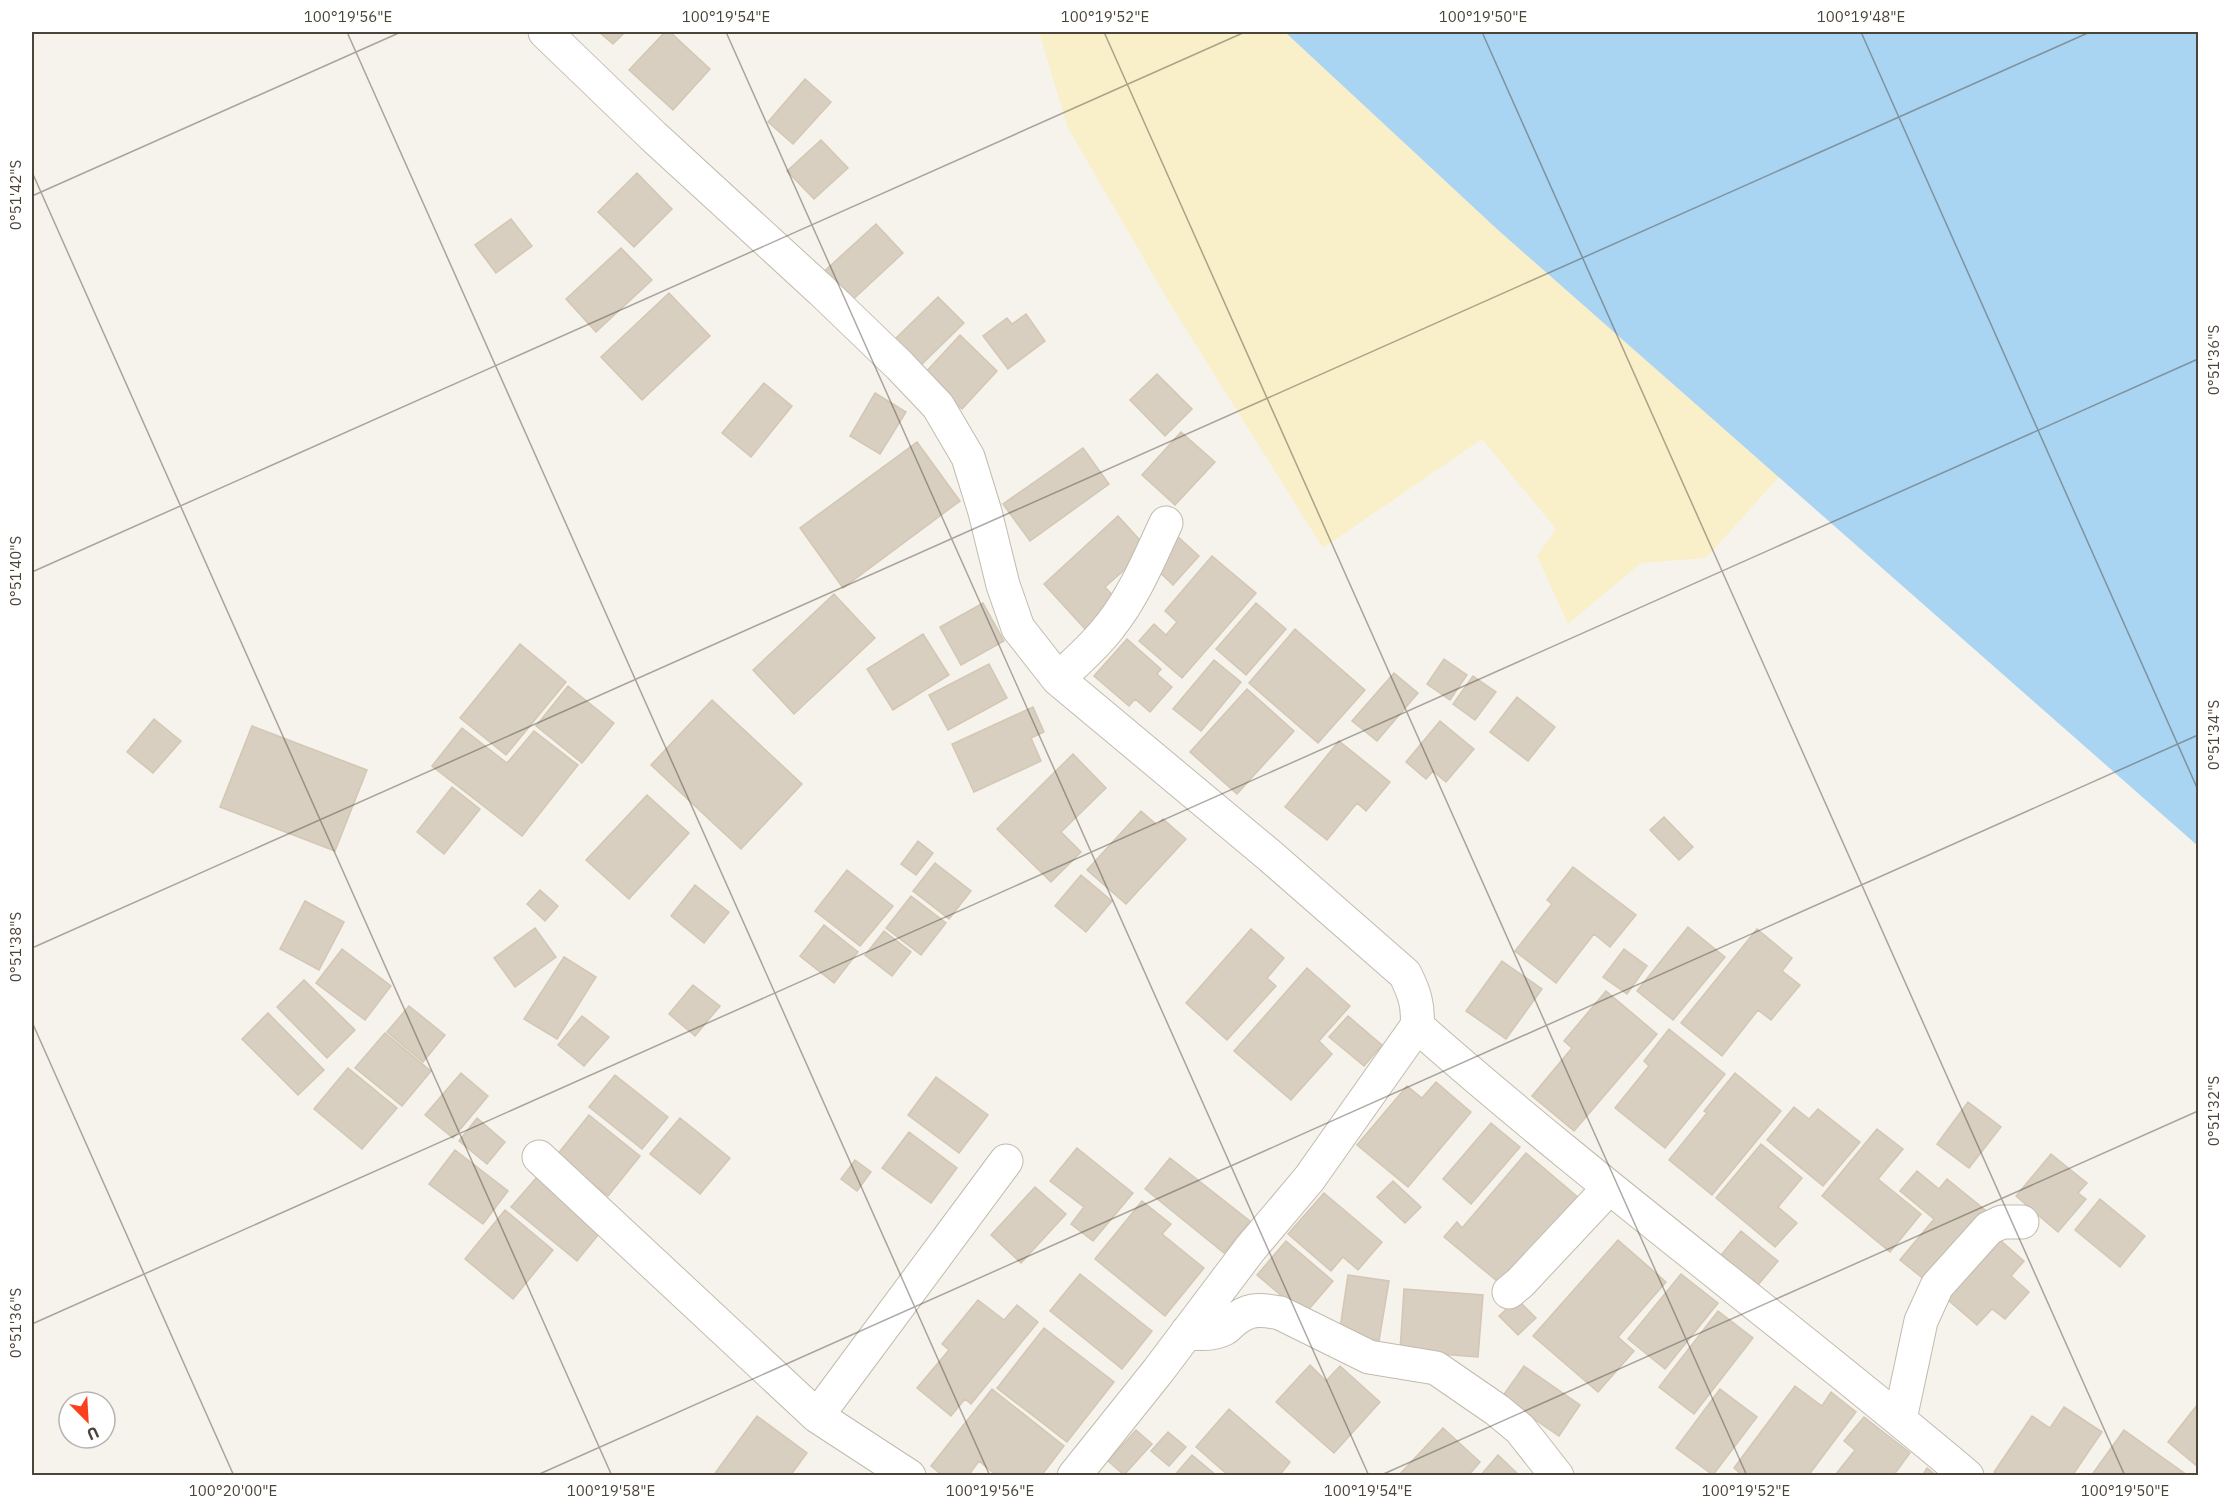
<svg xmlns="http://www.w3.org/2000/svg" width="2230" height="1507" font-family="'IBM Plex Sans',sans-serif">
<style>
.sand{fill:#f9efc9}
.water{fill:#a9d4f2}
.building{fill:#d8cfc1;stroke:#d3c7b4;stroke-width:1.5}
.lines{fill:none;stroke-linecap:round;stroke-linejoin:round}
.minor-casing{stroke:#c2bbae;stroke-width:35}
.minor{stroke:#fff;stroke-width:33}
.ticks{fill:none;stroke:#4b4439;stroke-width:1.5;stroke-opacity:0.45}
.neatline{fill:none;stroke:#4b4439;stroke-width:2}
.ticks-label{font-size:15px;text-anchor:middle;fill:#4b4439}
</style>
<rect width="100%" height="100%" fill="#f6f3ec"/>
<!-- sand -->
<path class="sand" d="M1039 32H1285L1498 230 1779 477 1706 558 1641 563 1568 624 1537 556 1556 529 1482 439 1323 548 1169 302 1068 128Z"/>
<!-- water -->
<path class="water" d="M1285 32H2198V846L1498 230Z"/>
<!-- building -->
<path class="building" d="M599 32H625L613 44Z
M665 32H670L710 69 673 110 629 70Z
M805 79 831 102 793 144 768 122Z
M821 140 848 168 814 199 787 171Z
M637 173 672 209 634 247 598 212Z
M511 219 532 246 496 273 475 245Z
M876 224 903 253 847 305 819 276Z
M621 248 652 280 596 332 566 299Z
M669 293 710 336 642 400 601 357Z
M938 297 964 323 920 366 894 340Z
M1026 314 1045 341 1008 369 983 336 1007 318 1012 324Z
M960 335 997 371 962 409 924 374Z
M1157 374 1192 409 1165 436 1130 400Z
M764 383 792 406 751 457 722 433Z
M875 393 906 412 880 454 850 436Z
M1181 432 1215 462 1175 505 1142 475Z
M917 442 960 501 843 588 800 528Z
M1083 448 1109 484 1030 541 1003 504Z
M1118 516 1148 549 1105 587 1117 600 1085 629 1044 584Z
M1176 535 1199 556 1173 585 1150 563Z
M1212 556 1256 593 1182 678 1139 641 1154 624 1166 635 1177 622 1165 611Z
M834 594 875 638 794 714 753 670Z
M983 603 1004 641 961 665 940 627Z
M1256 603 1286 629 1246 675 1216 649Z
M1295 629 1365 690 1318 743 1249 683Z
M923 634 949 675 893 710 867 669Z
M1127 639 1161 669 1157 674 1172 687 1150 712 1135 699 1129 706 1094 676Z
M520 644 566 682 506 755 460 718Z
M1444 659 1467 675 1450 700 1427 684Z
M1214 660 1241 682 1201 731 1173 709Z
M989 664 1007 698 948 730 929 695Z
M1394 673 1418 693 1377 741 1352 721Z
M1473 676 1496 692 1475 720 1453 704Z
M568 686 614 723 582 763 536 726Z
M1247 689 1294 731 1237 794 1190 752Z
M1517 697 1555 727 1528 761 1490 732Z
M712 700 802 784 741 849 651 765Z
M1033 707 1044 732 1031 738 1041 761 974 792 952 744Z
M154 719 181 741 153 773 127 752Z
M1440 721 1474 749 1446 782 1433 771 1426 779 1406 762Z
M252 726 367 770 335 851 220 807Z
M462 728 507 763 534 731 578 765 522 836 432 766Z
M1339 741 1390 782 1366 811 1357 803 1327 840 1285 807Z
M1073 754 1106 788 1061 832 1081 852 1051 882 997 829Z
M452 787 480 809 444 854 417 832Z
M647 795 689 833 629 899 586 860Z
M1141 811 1157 825 1163 819 1186 839 1126 904 1087 870Z
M1664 817 1693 847 1679 860 1650 830Z
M918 841 933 853 916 875 901 864Z
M935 863 971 891 949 919 913 891Z
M1573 867 1636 915 1610 947 1594 934 1556 983 1515 951 1552 904 1547 900Z
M847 870 893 906 860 946 815 911Z
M1081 875 1112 901 1086 932 1055 906Z
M695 885 729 912 704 943 671 916Z
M540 890 558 906 545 921 527 904Z
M911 896 946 923 921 955 886 928Z
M305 901 344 922 319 970 280 949Z
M824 925 858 952 834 983 800 956Z
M1688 927 1725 957 1673 1020 1637 991Z
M535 928 556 957 515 987 494 958Z
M1251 929 1284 958 1267 978 1276 986 1227 1040 1186 1003Z
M1757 929 1792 958 1782 971 1800 985 1771 1020 1758 1010 1722 1056 1681 1023Z
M884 931 911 952 892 976 865 955Z
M342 949 391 986 365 1020 316 983Z
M1624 949 1647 966 1627 994 1603 977Z
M564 957 596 977 557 1039 524 1019Z
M1502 961 1542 989 1506 1039 1466 1011Z
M1307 968 1350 1006 1319 1041 1332 1054 1291 1100 1234 1051Z
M304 980 355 1030 327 1058 277 1007Z
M693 985 720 1006 695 1036 669 1014Z
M1606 991 1657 1034 1574 1131 1532 1096 1572 1048 1564 1041Z
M409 1006 445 1035 423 1062 387 1032Z
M268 1013 324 1070 298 1095 242 1039Z
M582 1016 609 1037 584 1066 558 1045Z
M1348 1016 1382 1045 1364 1066 1329 1037Z
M1669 1029 1725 1074 1665 1148 1615 1108 1649 1066 1644 1061Z
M385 1033 431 1071 402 1106 355 1068Z
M348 1068 397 1108 362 1149 314 1109Z
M461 1073 488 1096 453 1138 425 1115Z
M1735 1073 1781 1111 1712 1195 1669 1160 1707 1113 1704 1111Z
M615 1075 668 1117 642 1149 589 1107Z
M936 1077 988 1115 959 1153 908 1115Z
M1436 1082 1471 1112 1408 1187 1357 1145 1407 1086 1422 1098Z
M1968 1102 2001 1127 1969 1168 1937 1144Z
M1794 1107 1809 1119 1818 1109 1860 1142 1823 1186 1767 1140Z
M589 1115 640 1156 608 1196 557 1155Z
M477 1118 505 1142 487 1164 459 1141Z
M680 1118 730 1158 700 1194 650 1154Z
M1491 1123 1520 1147 1471 1204 1443 1179Z
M1877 1129 1903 1149 1878 1179 1921 1214 1890 1252 1822 1196Z
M909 1132 957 1168 931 1203 882 1168Z
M1761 1144 1802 1178 1778 1207 1797 1223 1775 1247 1716 1198Z
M1077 1148 1133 1193 1093 1241 1071 1224 1084 1207 1050 1181Z
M455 1150 508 1191 483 1224 429 1184Z
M1526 1153 1579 1198 1503 1286 1444 1237 1457 1222 1462 1228Z
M2051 1154 2087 1183 2078 1193 2086 1199 2058 1232 2016 1196Z
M1170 1158 1250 1221 1224 1253 1145 1189Z
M855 1160 871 1172 857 1191 841 1179Z
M1917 1171 1939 1189 1947 1179 1989 1213 1930 1284 1900 1260 1934 1219 1900 1191Z
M537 1177 602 1230 577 1261 511 1207Z
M1393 1181 1421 1207 1405 1223 1377 1197Z
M1035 1187 1066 1214 1021 1263 991 1235Z
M1324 1193 1382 1242 1358 1270 1343 1257 1331 1271 1288 1234Z
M2100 1199 2145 1236 2120 1267 2075 1230Z
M1142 1201 1171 1224 1162 1234 1204 1268 1165 1316 1095 1259Z
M505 1210 553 1250 513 1299 465 1259Z
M1741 1231 1778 1261 1753 1291 1717 1260Z
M1993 1234 2024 1261 2011 1276 2029 1292 2005 1319 1992 1309 1977 1325 1941 1294Z
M1618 1240 1666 1282 1618 1337 1634 1351 1598 1392 1533 1336Z
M1286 1241 1333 1281 1304 1315 1257 1275Z
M1080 1274 1152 1331 1122 1369 1050 1311Z
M1681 1274 1718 1303 1665 1369 1628 1339Z
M1348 1275 1389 1281 1379 1341 1339 1335Z
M1404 1289 1483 1295 1478 1357 1400 1351Z
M1517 1299 1536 1318 1518 1335 1499 1316Z
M978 1300 1004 1320 1017 1305 1038 1322 971 1404 965 1399 951 1416 917 1388 949 1350 942 1344Z
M1718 1311 1753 1338 1694 1414 1659 1387Z
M1044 1328 1114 1382 1067 1442 997 1388Z
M1310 1365 1326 1381 1340 1366 1380 1402 1334 1453 1276 1402Z
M1524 1366 1580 1405 1559 1436 1502 1397Z
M1795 1386 1822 1406 1831 1392 1856 1412 1808 1476H1743L1734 1468Z
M992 1389 1064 1446 1041 1476H997L979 1461 968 1476H943L931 1466Z
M1720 1389 1757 1417 1713 1475 1676 1448Z
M2198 1404V1467L2168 1442Z
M2064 1407 2102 1432 2072 1476H2000L1994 1472 2032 1416 2050 1428Z
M1229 1409 1290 1462 1279 1476H1229L1196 1447Z
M757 1416 807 1453 790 1476H713Z
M1864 1417 1910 1453 1893 1476 1836 1474 1855 1450 1844 1441Z
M1443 1428 1480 1462 1468 1476H1398Z
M1136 1430 1152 1444 1124 1475 1108 1461Z
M2124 1430 2187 1475 2091 1476Z
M1168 1432 1186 1447 1169 1466 1151 1451Z
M1192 1455 1217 1476H1174Z
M1498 1455 1520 1476H1480Z
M1927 1468 1937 1476H1922Z"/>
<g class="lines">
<defs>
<path id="minor" d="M545 32 653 136 822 291 900 366 938 406 968 457 985 512 1003 585 1018 628 1058 679 1269 855 1405 974C1414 992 1419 1006 1417 1026L1309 1179 1250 1249 1158 1371 1074 1476
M1058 679C1076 662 1095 646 1110 626 1134 596 1150 557 1166 523
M1417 1026C1595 1183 1786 1323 1967 1476
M539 1157 817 1416 909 1476
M1509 1292 1520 1283 1609 1188
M1187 1332C1198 1334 1213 1335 1224 1329 1229 1326 1233 1320 1239 1317 1251 1308 1265 1310 1280 1313L1369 1357 1436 1368 1497 1410 1520 1429 1557 1476
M817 1416 1006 1161
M1900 1419 1921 1321 1937 1286 1989 1228 2002 1222H2022"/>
</defs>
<!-- minor casing -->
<use href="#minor" class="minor-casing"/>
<!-- minor -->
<use href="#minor" class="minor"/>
</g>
<!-- ticks -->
<path class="ticks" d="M347 32 990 1476M726 32 1369 1476M1104 32 1747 1476M1482 32 2125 1476M1861 32 2198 790M32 172 612 1476M32 196 401 32M32 572 1245 32M32 948 2090 32M32 1022 234 1476M32 1324 2198 359M535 1476 2198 735M1379 1476 2198 1111"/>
<!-- border -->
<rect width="2230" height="1507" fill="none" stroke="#ffffff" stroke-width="66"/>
<!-- north arrow -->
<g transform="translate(87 1420) rotate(156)"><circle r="28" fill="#ffffff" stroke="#b7b4b0" stroke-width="1.5"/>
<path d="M0-4.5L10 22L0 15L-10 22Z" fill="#fc3f1d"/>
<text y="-9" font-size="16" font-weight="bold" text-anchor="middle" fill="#4b4439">U</text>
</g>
<rect x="33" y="33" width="2164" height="1441" class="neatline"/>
<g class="ticks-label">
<text x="348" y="22">100°19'56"E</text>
<text x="726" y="22">100°19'54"E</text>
<text x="1105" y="22">100°19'52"E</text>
<text x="1483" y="22">100°19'50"E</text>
<text x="1861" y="22">100°19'48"E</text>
<text transform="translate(16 195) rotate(-90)" y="5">0°51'42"S</text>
<text transform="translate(2214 360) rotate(-90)" y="5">0°51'36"S</text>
<text transform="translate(16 571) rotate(-90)" y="5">0°51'40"S</text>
<text transform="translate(2214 735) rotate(-90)" y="5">0°51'34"S</text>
<text transform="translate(16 947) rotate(-90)" y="5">0°51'38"S</text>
<text transform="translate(2214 1111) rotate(-90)" y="5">0°51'32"S</text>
<text transform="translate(16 1323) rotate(-90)" y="5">0°51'36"S</text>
<text x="233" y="1496">100°20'00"E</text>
<text x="611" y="1496">100°19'58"E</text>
<text x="990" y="1496">100°19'56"E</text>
<text x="1368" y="1496">100°19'54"E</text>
<text x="1746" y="1496">100°19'52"E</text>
<text x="2125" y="1496">100°19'50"E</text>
</g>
</svg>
